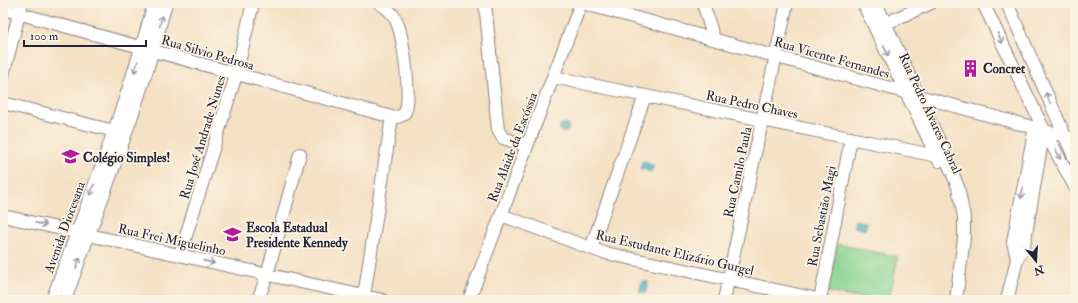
<svg xmlns="http://www.w3.org/2000/svg" width="1078" height="303" font-family="'IM FELL Double Pica',serif">
<style>
.green{fill:#87d390;stroke:#547a66}
.water{fill:#44adc3;stroke:#33687f}
.lines{fill:none;stroke-linecap:round;stroke-linejoin:round}
.minor-casing{stroke:#8b8280;stroke-width:14}
.minor{stroke:#fff;stroke-width:12}
.oneway{stroke:#9c9ca7}
.labels{text-anchor:middle;stroke-width:3.5;stroke-linejoin:round;paint-order:stroke}
.street-label{font-size:13px;fill:#22223b;stroke:#fcf5e5}
.poi-label{font-size:13px;font-weight:bold;fill:#22223b;stroke:#fcf5e5;text-anchor:start}
</style>
<rect width="100%" height="100%" fill="#fcf5e5"/>
<filter id="ink" filterUnits="userSpaceOnUse"><feTurbulence type="fractalNoise" baseFrequency=".025" numOctaves="2"/><feDisplacementMap in="SourceGraphic" scale="8" xChannelSelector="R" yChannelSelector="G"/><feConvolveMatrix kernelMatrix="1 2 1 2 8 2 1 2 1" color-interpolation-filters="sRGB"/></filter>
<filter id="wash" filterUnits="userSpaceOnUse"><feTurbulence type="fractalNoise" baseFrequency=".012" numOctaves="4" result="noise"/><feDisplacementMap in="SourceGraphic" scale="16" xChannelSelector="R" yChannelSelector="G"/><feGaussianBlur stdDeviation="0.9" result="paint"/><feColorMatrix in="noise" values="0 0 0 0 0 0 0 0 0 0 0 0 0 0 0 0 0 1.4 0 .05"/><feComposite in="paint" operator="in"/></filter>
<g filter="url(#wash)">
<rect width="100%" height="100%" fill="#f4e1c4"/>
<!-- green -->
<path class="green" d="M838 244 898 257 889 300H869L828 292Z"/>
<!-- water -->
<path class="water" d="M559.5 128a4.5 4.5 0 1 1 9 0a4.5 4.5 0 1 1-9 0Z
M643 161 654 166 651 172 640 168Z
M855 220 866 223 865 230 853 227Z
M642 281 648 282 646 293 639 292Z"/>
</g>
<g filter="url(#ink)">
<g class="lines">
<defs>
<path id="minor" d="M485 3 498 130 503 138 527 146
M582 3 1075 139
M703 3 714 39
M863 3 939 161
M876 3 940 143 958 187 964 217V238L956 300
M983 3 1044 130 1075 187
M1007 3 1075 159
M3 9 392 117C397 117 402 117 405 112 412 97 403 35 396 20 392 12 386 7 379 3
M880 26 931 3
M3 75 22 3
M553 77 937 156 944 153
M3 103 114 131
M501 215 601 252 822 300
M3 216 382 300
M591 248 645 96
M180 255 236 75 253 3
M1017 259 1013 242 1035 127
M364 296 392 117
M52 300C88 202 127 104 154 3
M65 300C100 201 140 105 166 3
M258 300 267 275 300 154
M469 300 581 3
M724 300 787 3
M820 300 851 138
M1007 300 1017 259 1024 245 1044 130"/>
</defs>
<!-- minor casing -->
<use href="#minor" class="minor-casing"/>
<!-- minor -->
<use href="#minor" class="minor"/>
</g>
<!-- one-way arrows -->
<defs><path id="oneway-shaft" d="M-6 0H5M1.5-3L5.5 0L1.5 3" fill="none" stroke-width="1.6" stroke-linecap="round" stroke-linejoin="round"/></defs>
<g class="oneway">
<use href="#oneway-shaft" transform="translate(161 21) rotate(-76)"/>
<use href="#oneway-shaft" transform="translate(1000 38) rotate(64)"/>
<use href="#oneway-shaft" transform="translate(886 51) rotate(65)"/>
<use href="#oneway-shaft" transform="translate(136 67) rotate(108)"/>
<use href="#oneway-shaft" transform="translate(1048 98) rotate(-113)"/>
<use href="#oneway-shaft" transform="translate(1058 154) rotate(62)"/>
<use href="#oneway-shaft" transform="translate(92 190) rotate(110)"/>
<use href="#oneway-shaft" transform="translate(1022 193) rotate(101)"/>
<use href="#oneway-shaft" transform="translate(41 224) rotate(13)"/>
<use href="#oneway-shaft" transform="translate(209 262) rotate(13)"/>
<use href="#oneway-shaft" transform="translate(78 263) rotate(-70)"/>
</g>
</g>
<!-- icons -->
<defs>
<symbol id="building-bare" viewBox="-9 -9 18 18"><path d="M-4-6H4V6H1V3H-1V6H-4ZM-2.5-4.3h1.7v1.8h-1.7ZM.8-4.3h1.7v1.8H.8ZM-2.5-1h1.7V.8h-1.7ZM.8-1h1.7V.8H.8Z" fill="#b5179e" stroke="#fcf5e5" stroke-width="2.5" paint-order="stroke"/></symbol>
<symbol id="school-bare" viewBox="-9 -9 18 18"><path d="M0-5L7-2L0 1L-7-2ZM-4 1L0 2.5L4 1V4Q0 6-4 4Z" fill="#b5179e" stroke="#fcf5e5" stroke-width="2.5" paint-order="stroke"/></symbol>
</defs>
<g fill-rule="evenodd">
<use href="#building-bare" x="958" y="56" width="25" height="25"/>
<use href="#school-bare" x="58" y="144" width="25" height="25"/>
<use href="#school-bare" x="220" y="222" width="25" height="25"/>
</g>
<g class="labels">
<!-- street labels -->
<g class="street-label">
<text transform="translate(208 52) rotate(16)" y="5">Rua Silvio Pedrosa</text>
<text transform="translate(832 57) rotate(16)" y="5">Rua Vicente Fernandes</text>
<text transform="translate(752 104) rotate(12)" y="5">Rua Pedro Chaves</text>
<text transform="translate(931 113) rotate(65)" y="5">Rua Pedro Álvares Cabral</text>
<text transform="translate(202 137) rotate(-73)" y="5">Rua José Andrade Nunes</text>
<text transform="translate(512 147) rotate(-69)" y="5">Rua Alaide da Escóssia</text>
<text transform="translate(737 172) rotate(-78)" y="5">Rua Camilo Paula</text>
<text transform="translate(821 216) rotate(-79)" y="5">Rua Sebastião Magi</text>
<text transform="translate(64 227) rotate(-70)" y="5">Avenida Diocesana</text>
<text transform="translate(172 239) rotate(12)" y="5">Rua Frei Miguelinho</text>
<text transform="translate(675 252) rotate(13)" y="5">Rua Estudante Elizário Gurgel</text>
</g>
<!-- poi labels -->
<g class="poi-label">
<text x="983" y="73">Concret</text>
<text x="83" y="162">Colégio Simples!</text>
<text x="246" y="232">Escola Estadual<tspan x="246" dy="15">Presidente Kennedy</tspan></text>
</g>
</g>
<!-- margin -->
<rect width="1078" height="303" fill="none" stroke="#fcf5e5" stroke-width="16"/>
<!-- north arrow -->
<g transform="translate(1036 261) rotate(162)" stroke="#fcf5e5" stroke-width="3" paint-order="stroke">
<path d="M0-3L7 15L0 10L-7 15Z" fill="#22223b"/>
<text y="-6" font-size="11" font-weight="bold" text-anchor="middle" fill="#22223b">N</text>
</g>
<!-- scale -->
<path d="M24 40v6h122v-6" fill="none" stroke="#22223b" stroke-width="2"/>
<text x="30" y="40" font-size="12" fill="#22223b" stroke="#fcf5e5" stroke-width="3" paint-order="stroke">100 m</text>
</svg>
